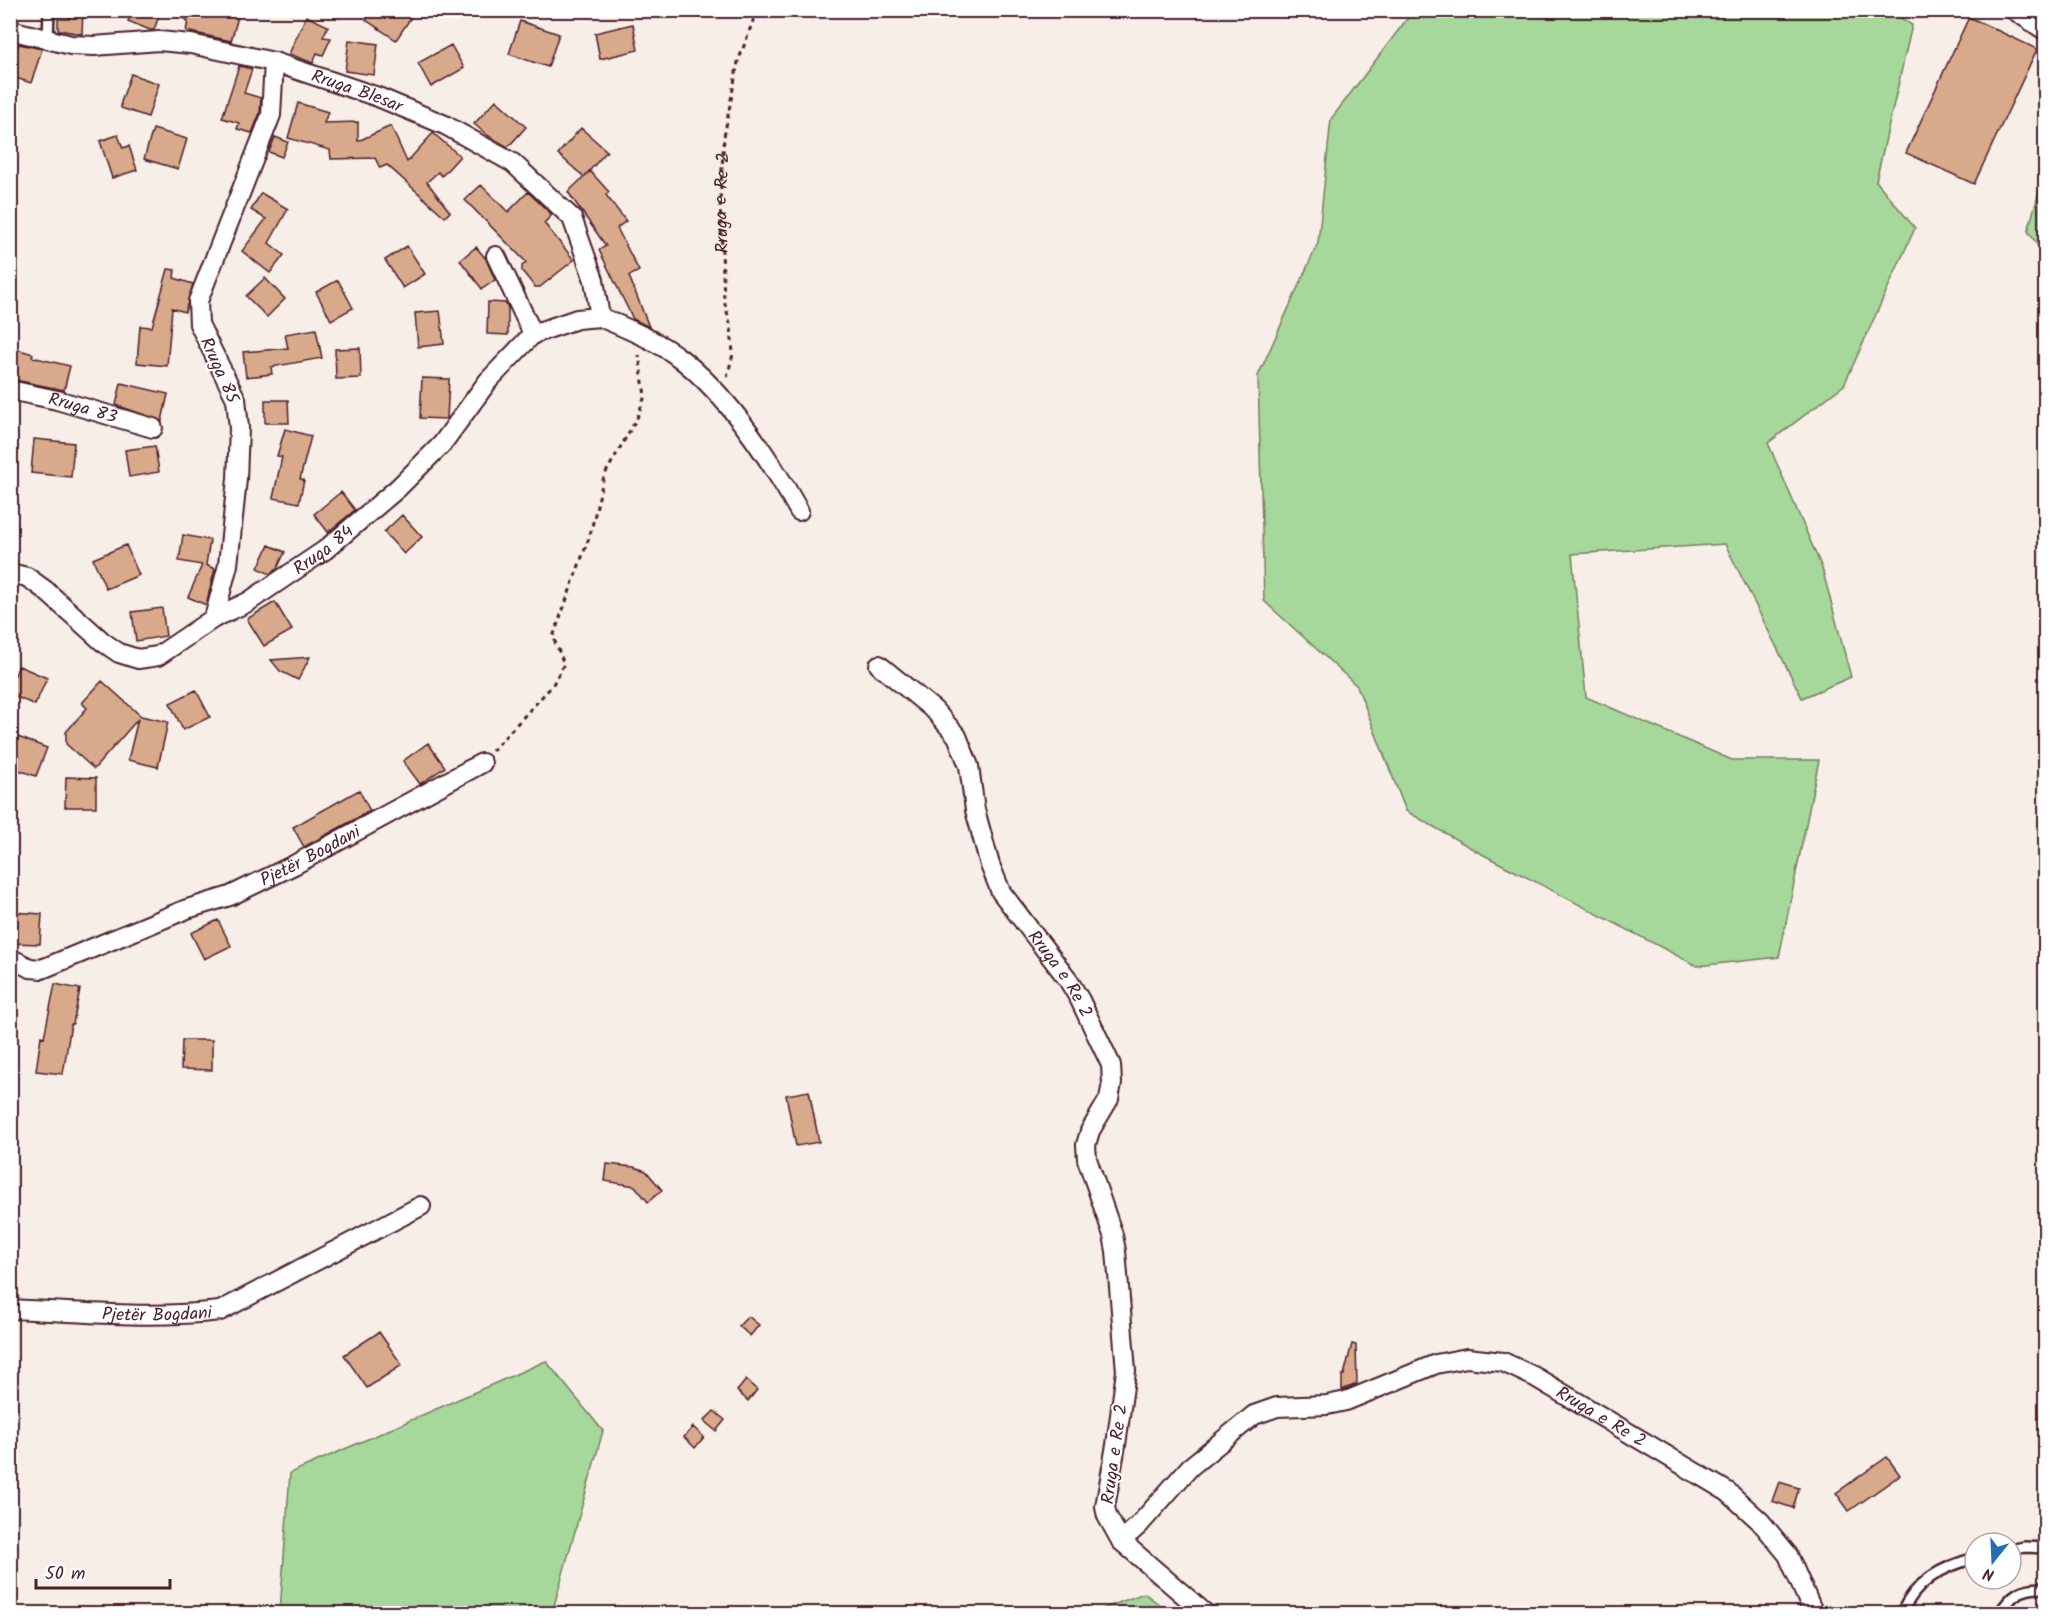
<svg xmlns="http://www.w3.org/2000/svg" width="2056" height="1624" font-family="Kalam,sans-serif">
<style>
.green{fill:#a5d89a;stroke:#787c62;stroke-width:1.5}
.building{fill:#d9a98b;stroke:#4a1f2b;stroke-width:1.5}
.lines{fill:none;stroke-linecap:round;stroke-linejoin:round}
.lane-casing{stroke:#4a1f2b;stroke-width:14}
.street-casing{stroke:#4a1f2b;stroke-width:22}
.path{stroke:#4a1f2b;stroke-width:3;stroke-dasharray:4.5 4.5;stroke-linecap:butt}
.lane{stroke:#fff;stroke-width:9}
.street{stroke:#fff;stroke-width:18}
.labels{text-anchor:middle;stroke-width:4.5;stroke-linejoin:round;paint-order:stroke}
.street-label{font-size:18px;fill:#4a1f2b;stroke:#fff}
</style>
<rect width="100%" height="100%" fill="#f7eee8"/>
<filter id="ink" filterUnits="userSpaceOnUse"><feTurbulence type="fractalNoise" baseFrequency=".0167" numOctaves="2"/><feDisplacementMap in="SourceGraphic" scale="12" xChannelSelector="R" yChannelSelector="G"/><feConvolveMatrix kernelMatrix="1 2 1 2 8 2 1 2 1" color-interpolation-filters="sRGB"/></filter>
<g filter="url(#ink)">
<!-- green -->
<path class="green" d="M1569 10H1888L1912 25 1876 181 1915 228 1844 385 1768 443 1822 568 1851 677 1802 698 1725 544 1572 554 1586 697 1732 760H1819L1779 957 1697 966 1480 853 1406 811 1357 686 1264 601 1258 376 1318 243 1331 119 1413 11H1478L1550 17Z
M2045 170V256L2028 231Z
M546 1361 603 1431 552 1613H276L280 1611 290 1473Z
M1144 1593 1171 1613H1092Z"/>
<!-- building -->
<path class="building" d="M75 10H83L82 34 58 30V19H69Z
M132 10H161L154 30H150L128 21Z
M169 10H212L238 17 231 41 186 31 188 21Z
M373 10H416L396 40 366 20Z
M306 16 328 26 323 37 331 38 323 55 317 53 313 63 289 54Z
M1969 17 2037 49 1974 184 1906 153Z
M520 21 559 34 548 67 509 54Z
M633 24 638 50 600 59 595 33Z
M349 40 378 44 374 75 345 71Z
M19 44 42 49 31 83 10 76V69Z
M451 45 464 68 431 87 418 63Z
M239 66 252 69 244 93 261 98 260 113 252 133 237 129 239 123 222 118Z
M131 74 159 84 148 117 121 108V102Z
M496 100 526 127 508 147 487 135 474 124Z
M298 103 328 112 324 123 358 122V141L391 126 407 162 433 133 460 156 442 176 438 172 427 182 450 212 445 217 387 165 380 168 375 158 331 159 330 150 288 138Z
M581 128 607 151 584 177 558 154Z
M153 129 187 139 178 169 144 159Z
M118 135 123 148 129 146 137 170 112 178 100 141Z
M275 137 288 142 282 157 269 152Z
M590 171 609 192 606 195 626 221 617 228 639 271 629 276 649 327 633 319 599 250 606 246 568 192Z
M481 185 508 212 528 192 552 215 544 223 574 260 540 287H535L522 271V266L526 262 465 200Z
M261 193 288 209 269 243 284 255 270 273 242 251 266 219 251 210Z
M407 246 425 274 403 288 385 260Z
M476 247 486 259 495 280 482 289 460 260Z
M168 269 175 270 174 278 193 284 185 312 172 308 167 366 137 363 140 326 152 327Z
M265 278 285 299 267 317 246 296Z
M338 280 353 308 331 320 316 292Z
M488 302 506 303 508 308V335L487 334Z
M440 311 444 344 418 347 415 313Z
M316 329 322 358 271 367 272 374 246 377 243 352 288 348 285 334Z
M10 347 33 354 32 357 70 366 64 390 10 379Z
M360 348 361 378 336 379 335 349Z
M422 378 449 379 447 419 420 418Z
M121 383 168 394 162 421 116 405Z
M265 400H288L289 423H265Z
M285 429 311 436 300 479 304 480 299 503 273 498 282 457 277 456Z
M34 439 74 443 71 477 31 473Z
M155 446 159 472 129 477 125 450Z
M341 492 355 510 328 532 314 514Z
M402 515 422 537 404 554 384 532Z
M183 535 210 540 206 565 215 569 206 605 188 597 202 565 179 561Z
M126 545 139 575 106 589 93 559Z
M269 545 285 552 277 569 270 574 258 568Z
M275 602 292 630 264 646 247 619Z
M162 608 166 636 136 641 132 612Z
M310 657 298 680 280 671 271 660Z
M19 666 47 678 35 705 10 694V685Z
M102 681 141 716 168 722 158 767 128 760 138 719 94 769 66 744V732L87 708 82 703Z
M196 690 210 717 183 730 170 703Z
M10 734 47 748 36 776 10 767Z
M428 743 445 767 420 784 403 761Z
M66 777 96 778V807H65Z
M359 790 370 811 304 847 293 827Z
M12 912 42 914 40 944 11 943Z
M218 920 231 946 204 959 191 933Z
M55 984 80 989 73 1024H71L63 1074 36 1071 41 1036 44 1037Z
M182 1040H212V1070L181 1069Z
M809 1091 819 1142 796 1146 786 1095Z
M607 1164 634 1167 646 1171 662 1190 648 1202 635 1186 605 1181Z
M748 1316 759 1325 750 1336 739 1326Z
M379 1332 402 1365 367 1388 344 1355Z
M1352 1344 1356 1345 1357 1384 1342 1390V1375H1344Z
M746 1380 757 1390 748 1401 737 1391Z
M714 1411 725 1420 716 1431 704 1421Z
M693 1427 704 1437 695 1448 684 1437Z
M1887 1457 1900 1475 1849 1511 1836 1493Z
M1779 1482 1799 1488 1793 1508 1772 1501Z"/>
<g class="lines">
<defs>
<path id="lane" d="M48 39 49 10
M2011 1550 2024 1547 2046 1548
M1901 1614C1916 1581 1941 1567 1975 1558
M1999 1614C2012 1594 2021 1587 2046 1588"/>
<g id="street">
<path d="M2014 10 2046 31"/>
<path id="s2" d="M10 30 71 45 94 46 159 41 191 44 274 62 378 97 445 125 513 163 572 218 594 280 600 317"/>
<path d="M496 256 533 334"/>
<path d="M600 317C628 329 658 341 681 359 728 396 770 459 799 511"/>
<path id="s3" d="M10 390 57 400 153 428"/>
<path id="s4" d="M10 573 27 577 45 590 103 642 119 653 138 659 158 656 214 618 248 602 325 550 398 488 442 444 488 381 533 334 577 319 600 317"/>
<path d="M214 618 228 565 237 479 239 428 236 399 199 324 198 301 271 115 274 62"/>
<path id="s5" d="M879 665 934 710 957 736 969 766 975 810 990 865 1001 892 1067 978 1080 1000 1111 1065 1112 1083 1109 1099 1090 1131 1086 1145 1087 1159 1113 1235 1116 1251 1126 1371 1116 1445 1105 1507 1107 1516 1121 1541 1206 1614"/>
<path id="s6" d="M10 958 30 968 42 969 187 909 230 896 294 865 482 763"/>
<path id="s7" d="M10 1309C80 1312 151 1319 220 1311L421 1206"/>
<path id="s8" d="M1121 1541 1139 1525 1190 1467 1254 1415 1277 1407 1327 1405 1346 1401 1436 1364 1467 1358 1503 1362 1535 1377 1728 1492 1761 1522 1788 1555 1814 1614"/>
</g>
</defs>
<!-- lane casing -->
<use href="#lane" class="lane-casing"/>
<!-- street casing -->
<use href="#street" class="street-casing"/>
<!-- path -->
<g class="path">
<path id="s1" d="M727 377 733 354 731 327 724 300 720 201 724 137 738 62 757 10"/>
<path d="M492 751 552 686 564 664 553 637 590 535 604 476 637 418 645 396 639 355"/>
</g>
<!-- lane -->
<use href="#lane" class="lane"/>
<!-- street -->
<use href="#street" class="street"/>
</g>
</g>
<g class="labels">
<!-- street labels -->
<g class="street-label">
<text dy="6" stroke="none"><textPath href="#s2" startOffset="356">Rruga Blesar</textPath></text>
<text dy="6" stroke="none"><textPath href="#s1" startOffset="176">Rruga e Re 2</textPath></text>
<text transform="translate(220 370) rotate(66)" y="6">Rruga 85</text>
<text dy="6" stroke="none"><textPath href="#s3" startOffset="75">Rruga 83</textPath></text>
<text dy="6" stroke="none"><textPath href="#s4" startOffset="374">Rruga 84</textPath></text>
<text dy="6" stroke="none"><textPath href="#s6" startOffset="326">Pjetër Bogdani</textPath></text>
<text dy="6" stroke="none"><textPath href="#s5" startOffset="370">Rruga e Re 2</textPath></text>
<text dy="6" stroke="none"><textPath href="#s7" startOffset="147">Pjetër Bogdani</textPath></text>
<text dy="6" stroke="none"><textPath href="#s8" startOffset="555">Rruga e Re 2</textPath></text>
<text transform="translate(1114 1454) rotate(-82)" y="6">Rruga e Re 2</text>
</g>
</g>
<!-- margin -->
<rect width="2056" height="1624" fill="none" stroke="#fff" stroke-width="36"/>
<rect x="18" y="18" width="2020" height="1588" fill="none" stroke="#4a1f2b" stroke-width="2" filter="url(#ink)"/>
<!-- north arrow -->
<g transform="translate(1993 1561) rotate(198)"><circle r="28" fill="#ffffff" stroke="#b7a5aa" stroke-width="1.5"/>
<path d="M0-4.5L10 22L0 15L-10 22Z" fill="#1f6fb2"/>
<text y="-9" font-size="16" font-weight="bold" text-anchor="middle" fill="#4a1f2b">N</text>
</g>
<!-- scale -->
<path d="M36 1579v9h134v-9" fill="none" stroke="#4a1f2b" stroke-width="3"/>
<text x="45" y="1579" font-size="18" fill="#4a1f2b" stroke="#ffffff" stroke-width="4.5" paint-order="stroke">50 m</text>
</svg>
